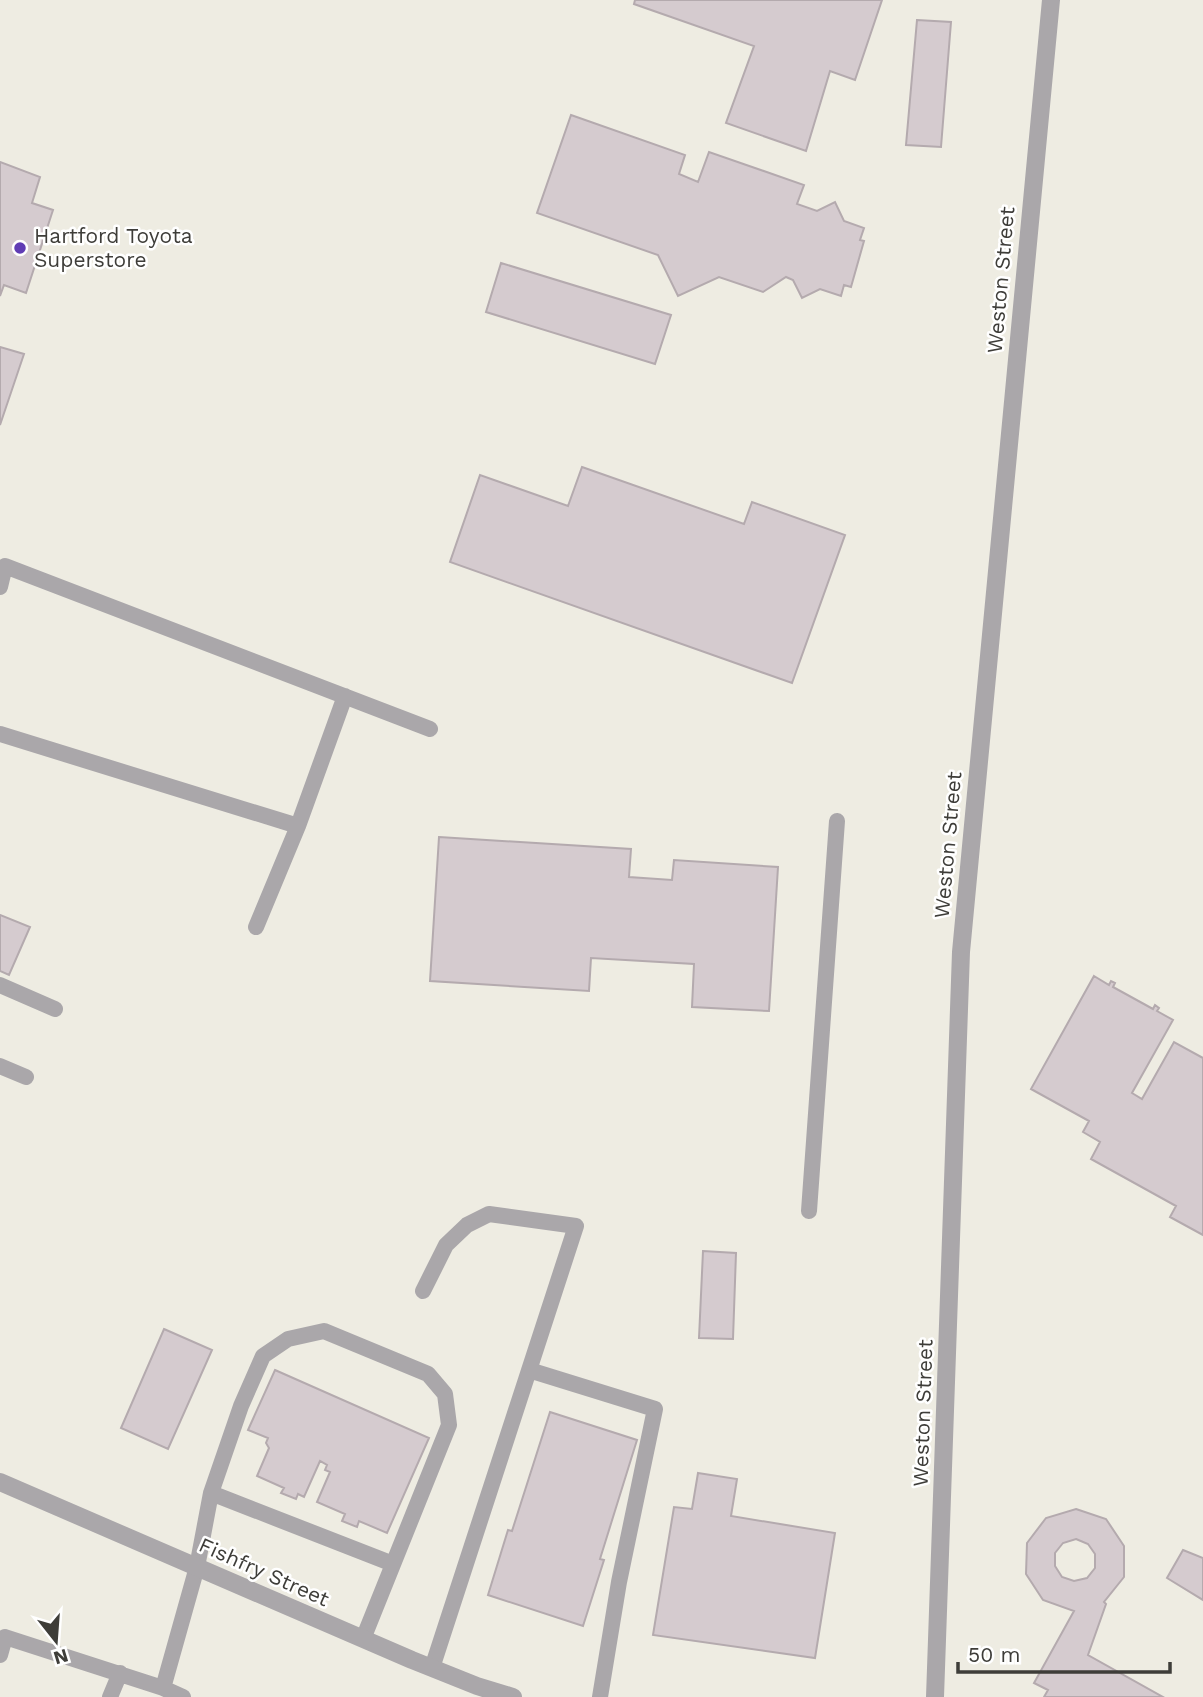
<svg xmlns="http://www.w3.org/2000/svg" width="1203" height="1697" font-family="'Work Sans',sans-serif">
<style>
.building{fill:#d5cbcf;stroke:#b4aaae;stroke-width:2;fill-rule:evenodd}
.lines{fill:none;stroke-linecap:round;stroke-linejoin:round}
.service{stroke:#aaa7aa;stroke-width:16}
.tertiary{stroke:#aaa7aa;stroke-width:18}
.poi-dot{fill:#603cb4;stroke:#fff;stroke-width:2.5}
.labels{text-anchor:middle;stroke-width:5;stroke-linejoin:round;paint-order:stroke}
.poi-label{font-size:21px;fill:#3e3d39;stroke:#fff;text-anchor:start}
.street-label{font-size:21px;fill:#3e3d39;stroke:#fff}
</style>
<rect width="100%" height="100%" fill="#eeece2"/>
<!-- building -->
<path class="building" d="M635 0H882L855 80 830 71 806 151 726 123 754 46 634 4Z
M917 20 951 22 941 147 906 145Z
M571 115 685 155 679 174 698 182 709 152 804 185 797 204 817 211 835 202 844 221 864 228 860 240 864 241 851 287 844 285 841 296 820 289 802 298 793 280 786 277 763 292 719 277 678 296 658 255 537 213Z
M0 162 40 177 32 203 53 210 26 293 4 285 0 296Z
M501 263 671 315 655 364 486 312Z
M0 347 24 354 0 425Z
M582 467 744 524 752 502 845 535 792 683 450 562 480 475 568 506Z
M439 837 631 849 629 877 672 880 674 860 778 867 769 1011 692 1007 694 964 591 958 589 991 430 981Z
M0 915 30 927 9 975 0 971Z
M1094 976 1109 985 1111 981 1115 983 1113 987 1153 1009 1155 1005 1159 1008 1157 1011 1173 1020 1132 1093 1142 1099 1174 1042 1203 1058V1235L1170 1217 1176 1206 1091 1159 1100 1142 1083 1132 1089 1121 1031 1089Z
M703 1251 736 1253 733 1339 699 1338Z
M164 1329 212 1350 168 1449 121 1428Z
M275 1370 429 1438 387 1533 359 1521 357 1527 342 1521 345 1514 317 1502 330 1472 325 1470 327 1465 320 1461 304 1497 298 1494 296 1499 281 1493 284 1488 257 1476 269 1448 266 1443 268 1438 248 1430Z
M550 1412 637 1440 600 1559 604 1560 583 1626 488 1595 508 1530 512 1531Z
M698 1473 737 1479 731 1516 835 1533 815 1658 653 1635 674 1507 692 1509Z
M1076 1509 1106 1519 1124 1546V1577L1104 1602 1106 1604 1088 1655 1163 1697H1044L1048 1690 1034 1683 1074 1611 1043 1600 1026 1574 1027 1543 1046 1518ZM1076 1539 1088 1544 1095 1554V1568L1087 1578 1074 1581 1062 1577 1055 1566V1553L1063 1543Z
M1183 1550 1203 1558V1600L1167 1578Z"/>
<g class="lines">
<!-- service -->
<path class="service" d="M0 587 5 566 430 729
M0 734 298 826 345 696
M256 927 298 826
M0 985 55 1009
M0 1066 26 1077
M809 1211 837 821
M423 1291 446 1245 467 1225 489 1214 576 1226 432 1668
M529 1370 655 1409 619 1582 600 1697
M211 1493 393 1564
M0 1655 5 1637 163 1688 183 1697
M163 1688 197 1567 211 1493 241 1406 263 1356 288 1339 324 1331 428 1374 445 1394 449 1425 363 1639
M110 1697 120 1673"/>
<!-- tertiary -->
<path class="tertiary" d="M0 1482 412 1660 477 1686 513 1697
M935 1697 961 952 1051 0"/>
</g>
<!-- markers -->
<circle class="poi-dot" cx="20" cy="248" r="7"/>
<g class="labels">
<!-- poi labels -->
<g class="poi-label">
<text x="34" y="243">Hartford Toyota<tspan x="34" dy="24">Superstore</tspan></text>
</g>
<!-- street labels -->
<g class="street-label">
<text transform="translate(1001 280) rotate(-85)" y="7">Weston Street</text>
<text transform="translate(948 845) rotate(-85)" y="7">Weston Street</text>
<text transform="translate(923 1413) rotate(-88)" y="7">Weston Street</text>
<text transform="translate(264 1572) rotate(24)" y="7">Fishfry Street</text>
</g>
</g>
<!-- north arrow -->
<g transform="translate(56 1641) rotate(163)" stroke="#ffffff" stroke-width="5" paint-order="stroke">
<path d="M0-5L12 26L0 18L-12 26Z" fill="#3e3d39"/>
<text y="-10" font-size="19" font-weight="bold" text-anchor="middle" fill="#3e3d39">N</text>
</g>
<!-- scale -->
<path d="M958 1662v10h212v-10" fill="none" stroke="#3e3d39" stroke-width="3.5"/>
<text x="968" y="1662" font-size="21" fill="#3e3d39" stroke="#ffffff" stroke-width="5" paint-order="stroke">50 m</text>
</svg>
